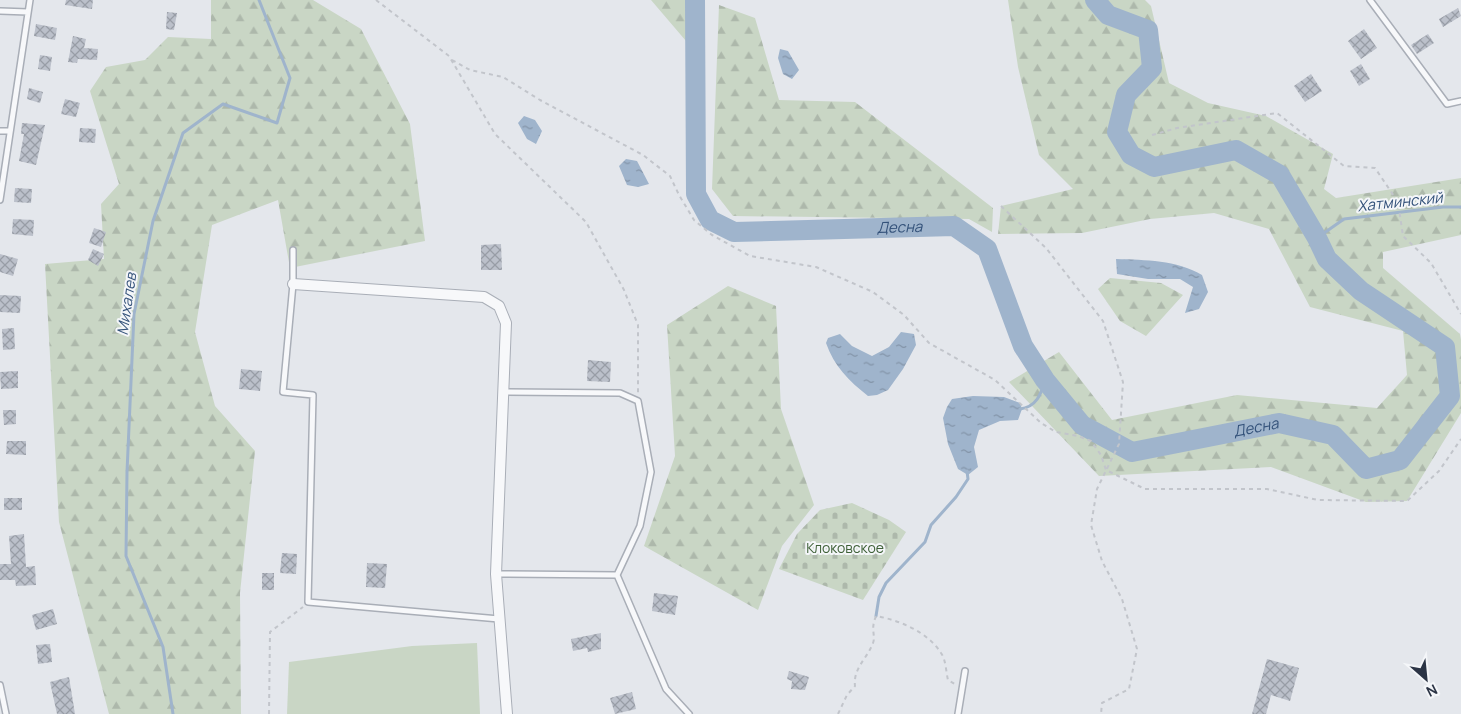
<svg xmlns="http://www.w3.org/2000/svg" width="1461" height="714" font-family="Manrope,sans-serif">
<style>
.green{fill:#c9d6c5}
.forest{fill:url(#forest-firs)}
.cemetery{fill:url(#cemetery-stones)}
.water{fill:url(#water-ripples)}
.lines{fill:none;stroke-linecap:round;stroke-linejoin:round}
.stream{stroke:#9fb4cc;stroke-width:3}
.river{stroke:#9fb4cc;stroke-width:20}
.building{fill:url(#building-cross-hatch)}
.service-casing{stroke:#a9aeb7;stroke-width:8}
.minor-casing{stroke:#a9aeb7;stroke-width:12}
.path{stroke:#c2c5cb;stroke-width:2;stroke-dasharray:4 4;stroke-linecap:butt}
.service{stroke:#f7f8fa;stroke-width:5}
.minor{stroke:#f7f8fa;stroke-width:10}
.labels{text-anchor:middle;stroke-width:4;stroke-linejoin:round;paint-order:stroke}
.park-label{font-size:14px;fill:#3f6138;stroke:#f4f6f9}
.water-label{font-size:15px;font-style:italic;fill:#34527a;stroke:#f4f6f9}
</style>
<defs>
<pattern id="forest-firs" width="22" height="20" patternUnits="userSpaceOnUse" patternTransform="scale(1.25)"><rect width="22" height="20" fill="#c9d6c5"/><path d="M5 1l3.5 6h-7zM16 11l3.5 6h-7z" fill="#adb8ab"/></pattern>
<pattern id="cemetery-stones" width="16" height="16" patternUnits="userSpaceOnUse" patternTransform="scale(1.25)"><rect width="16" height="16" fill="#c9d6c5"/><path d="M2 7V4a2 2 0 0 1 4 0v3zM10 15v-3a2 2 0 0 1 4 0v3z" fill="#adb8ab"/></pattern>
<pattern id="water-ripples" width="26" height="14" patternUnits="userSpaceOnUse" patternTransform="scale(1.25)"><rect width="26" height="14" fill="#9fb4cc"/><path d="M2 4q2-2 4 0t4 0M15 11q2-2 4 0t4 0" fill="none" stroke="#8293a7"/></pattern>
<pattern id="building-cross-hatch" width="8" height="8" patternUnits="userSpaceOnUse" patternTransform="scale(1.25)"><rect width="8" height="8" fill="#bbc0ca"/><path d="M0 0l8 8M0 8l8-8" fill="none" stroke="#989da6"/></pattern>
</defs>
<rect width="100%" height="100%" fill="#e4e7ec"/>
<!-- green -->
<path class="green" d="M477 643 480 714H287L289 662 412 646Z"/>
<!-- forest -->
<path class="forest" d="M211 0H313L361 29 410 124 425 241 290 268 278 200 212 225 195 332 215 406 255 451 240 593 241 714H109L59 522 45 264 104 259 101 204 119 184 90 91 106 67 145 60 168 37 211 39Z
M651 0H690L686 41Z
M1008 0H1145L1151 6 1169 83 1208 103 1266 116 1333 154 1324 189 1336 198 1461 178V235L1383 252V268L1460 334 1461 340V413L1407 501 1366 502 1271 467 1099 476 1009 382 1059 352 1112 420 1237 395 1377 408 1407 375 1403 331 1310 307 1269 229 1214 213 1150 219 1082 233 998 234 1001 206 1073 189 1039 155 1018 67Z
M719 5 755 18 779 100 855 102 993 208 992 232 969 219 733 216 712 189Z
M1110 278 1161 283 1183 295 1146 336 1120 321 1098 289Z
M728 286 776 306 781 409 814 505 782 546 758 610 644 546 675 456 667 325Z"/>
<!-- cemetery -->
<path class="cemetery" d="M852 503 889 520 906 532 863 600 779 569 797 534 820 510Z"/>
<!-- water -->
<path class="water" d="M780 49 788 51 799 70 792 79 783 74 778 58Z
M524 116 535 120 542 131 536 144 527 139 518 123Z
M626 159 637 161 649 184 638 187 627 185 619 166Z
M1116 259C1146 260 1176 260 1202 275L1208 292 1199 309 1185 313 1193 287 1180 279H1148L1117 274Z
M901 332 914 334 916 345 903 369 888 390 877 395 868 396C849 381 834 366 826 343L828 338 840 334 852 346 872 356 889 347Z
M973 396 1004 397 1020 403 1022 409 1018 420 1000 421 979 430 974 447 978 467 968 475 958 469 948 444 943 418 947 407 952 399Z"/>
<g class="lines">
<!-- stream -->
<path class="stream" d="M1317 238 1344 219 1443 207H1461
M1020 409C1036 407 1041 395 1045 380
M876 616 879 597 886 583 925 542 931 525 956 497 968 479 967 471
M173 714 163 647 126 556 127 472 134 314 153 221 183 133 223 104 277 123 290 78 259 0"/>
<!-- river -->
<path class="river" id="s1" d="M695 0 696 194 710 220 734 232 954 226 987 249 1023 346 1045 380 1082 425 1132 452 1279 423 1333 435 1366 469 1400 460 1450 396 1445 347 1361 291 1327 259 1317 238 1280 175 1236 150 1154 167 1131 155 1117 132 1126 95 1152 68 1148 30 1108 15 1095 0"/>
</g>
<!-- building -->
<path class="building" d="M66 0H93L92 9 65 5Z
M1458 8 1461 16 1443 27 1439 19Z
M167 12 177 13 174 30 166 29Z
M36 24 57 28 55 40 34 36Z
M1364 29 1377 48 1361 59 1348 41Z
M1428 34 1434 43 1417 54 1411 45Z
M73 36 86 39 84 48 98 49 97 60 78 59 77 63 68 62Z
M40 55 52 57 50 71 38 69Z
M1361 64 1370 79 1359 86 1350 71Z
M1311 74 1322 91 1305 102 1294 86Z
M29 88 43 92 40 103 27 99Z
M65 99 80 103 76 117 61 114Z
M22 123 45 125 36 165 19 161 24 134H21Z
M80 128 96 129 95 143 79 142Z
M15 188 32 189 31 203 14 202Z
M13 219 34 220 33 236 12 234Z
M94 228 106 232 101 247 89 243Z
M501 244 502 270H481V245Z
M93 249 104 254 98 266 88 260Z
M0 254 18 259 13 276 0 272Z
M0 295 21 296 20 313 0 312Z
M14 328 15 349 3 350 2 329Z
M588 360 611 362 610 382 587 381Z
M241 369 262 371 260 391 239 389Z
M18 371V388L1 389 0 372Z
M3 410H16V424L4 425Z
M7 441H26V455L6 454Z
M4 498H22V510H4Z
M24 534 26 567 35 566 36 585 16 586 15 580H0V564H11L9 536Z
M282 553 297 554 296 574 280 573Z
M367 563 387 564 385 588 366 587Z
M262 573H274V590H262Z
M654 593 678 596 675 615 652 611Z
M53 609 57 624 36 630 32 615Z
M601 633V649L588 652 587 648 573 651 571 639Z
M50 644 52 662 38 664 36 645Z
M1267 659 1299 668 1290 701 1271 695 1266 714H1252Z
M789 671 809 677 805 690 791 689 792 681 787 679Z
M69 677 75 714H57L50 682Z
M632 692 636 709 615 714 610 698Z"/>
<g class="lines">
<defs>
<path id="service" d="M1370 0 1447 104 1461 101
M0 11 28 12
M0 131H10
M0 200 30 0
M293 250V284L283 392 313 395 308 602 499 619
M505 392 620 393 638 401 651 472 640 526 617 575 666 689 689 714
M496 574 617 575
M0 685 6 714
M958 714 965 671"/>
<path id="minor" d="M293 284 484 297 499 306 506 323 496 574 507 714"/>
</defs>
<!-- service casing -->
<use href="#service" class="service-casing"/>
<!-- minor casing -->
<use href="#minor" class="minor-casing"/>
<!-- path -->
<path class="path" d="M376 0 449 56 495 134 586 222 624 290 638 325V393
M452 60 470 70 503 77 540 100 643 155 670 176 679 195 694 220 712 235 750 256 816 267 873 292 904 315 929 343 995 380 1041 423 1056 432 1078 436 1091 441 1101 455 1106 470 1145 489H1267L1318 500 1407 501 1439 471 1461 439
M1152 135 1177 128 1277 113 1344 166 1375 168 1398 202 1403 236 1431 263 1461 314
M1001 206 1046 248 1103 321 1123 382 1119 444 1097 489 1091 525 1102 561 1122 599 1137 649 1129 689 1102 703 1101 714
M269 714 270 632 303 607
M838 714 847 695 855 686C853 668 867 659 873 643 876 635 870 630 876 616 899 620 928 632 941 653 946 660 946 672 948 680L955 684"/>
<!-- service -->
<use href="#service" class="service"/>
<!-- minor -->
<use href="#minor" class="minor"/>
</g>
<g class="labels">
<!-- park labels -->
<g class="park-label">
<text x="845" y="553">Клоковское</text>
</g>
<!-- water labels -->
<g class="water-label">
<text transform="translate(1400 202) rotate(-6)" y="5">Хатминский</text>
<text dy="5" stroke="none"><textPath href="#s1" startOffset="416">Десна</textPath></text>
<text transform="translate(127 304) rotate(-82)" y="5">Михалев</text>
<text dy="5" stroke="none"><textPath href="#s1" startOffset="896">Десна</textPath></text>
</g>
</g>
<!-- north arrow -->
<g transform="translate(1426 679) rotate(153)" stroke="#f4f6f9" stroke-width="4" paint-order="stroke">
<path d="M0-4L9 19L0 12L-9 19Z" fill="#2b3445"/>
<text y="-8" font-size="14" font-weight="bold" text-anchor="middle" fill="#2b3445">N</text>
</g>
</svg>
